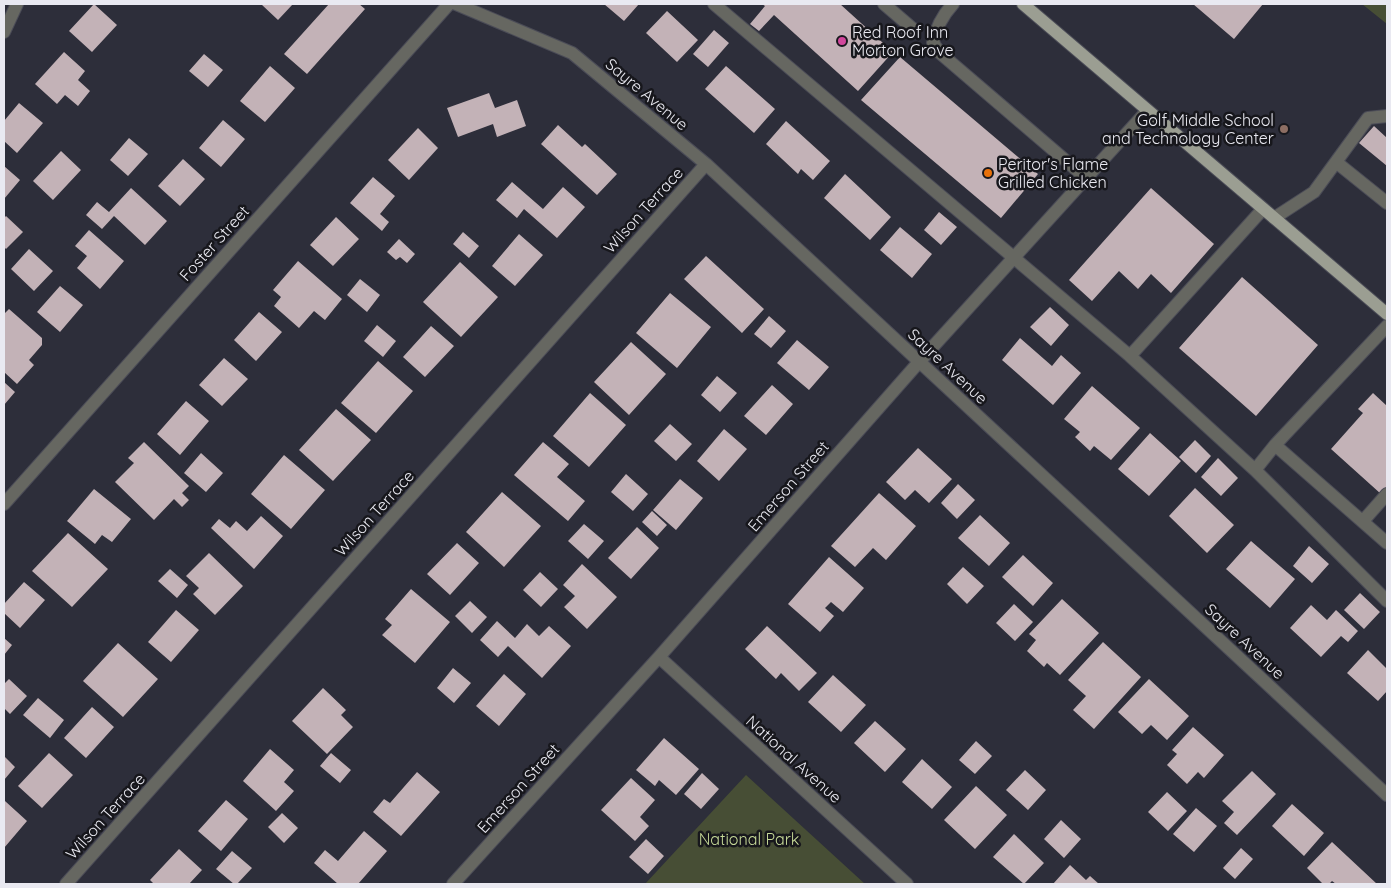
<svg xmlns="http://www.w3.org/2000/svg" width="1391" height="888" font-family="Quicksand,sans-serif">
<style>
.green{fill:#474e35}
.building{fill:#c3b2b7}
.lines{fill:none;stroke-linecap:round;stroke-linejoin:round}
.minor-casing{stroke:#4b4c57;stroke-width:14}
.major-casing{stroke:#4b4c57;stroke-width:14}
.minor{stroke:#666761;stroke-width:12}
.major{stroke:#9b9e92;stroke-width:12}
.hotel-dot{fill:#d1479c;stroke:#17171c;stroke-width:2}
.education-dot{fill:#8d6e63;stroke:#17171c;stroke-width:2}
.food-dot{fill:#e8710a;stroke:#17171c;stroke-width:2}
.labels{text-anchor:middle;stroke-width:5;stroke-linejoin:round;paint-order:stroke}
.poi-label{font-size:16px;fill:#e9e9f1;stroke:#17171c;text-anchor:start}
.street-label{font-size:16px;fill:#e9e9f1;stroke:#17171c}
.park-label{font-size:16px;fill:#c8db99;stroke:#17171c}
</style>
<rect width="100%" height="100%" fill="#2d2e3a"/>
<!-- green -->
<path class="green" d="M1362 4H1387V24Z
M746 775 865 884H645Z"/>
<!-- building -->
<path class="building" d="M94 4 117 25 92 52 69 31Z
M261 4H293L278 20Z
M329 4H359L365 9 307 74 284 54Z
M604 4H639L624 21Z
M762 4H840L893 52 858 91 774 15 759 31 750 24 765 6Z
M1193 4H1263L1234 39Z
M667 11 698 40 677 62 646 33Z
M714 30 729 43 708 67 693 54Z
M64 52 85 71 78 80 90 91 78 106 65 95 57 104 35 84Z
M204 54 223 70 208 87 189 71Z
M900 57 1038 174 1001 218 861 100Z
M270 66 295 88 265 122 240 101Z
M726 66 775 109 754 133 705 89Z
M489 93 495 108 517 100 526 126 497 137 493 124 458 137 447 108Z
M19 103 43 123 17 153 4 141V121Z
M223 120 245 139 221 167 199 148Z
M786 121 830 161 813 180 801 169 798 174 766 144Z
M558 125 582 147 585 144 617 174 597 195 541 144Z
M1374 126 1387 138V166L1359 143Z
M418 128 438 148 409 180 388 160Z
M129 138 148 154 128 176 110 160Z
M61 151 81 170 53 200 33 181Z
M183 159 205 179 180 206 158 186Z
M4 166 20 180 4 199Z
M845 174 891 217 870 240 824 198Z
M373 177 395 196 380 214 389 222 382 231 350 203Z
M512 182 543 209 563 187 585 207 557 238 524 209 517 218 496 200Z
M131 188 167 221 145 245 114 216 102 229 86 215 97 202 109 212Z
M1151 188 1214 244 1171 293 1151 274 1138 289 1119 271 1092 301 1069 280Z
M939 212 957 227 941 245 924 230Z
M6 216 23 232 6 249 4 247V218Z
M336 217 359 239 333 266 310 245Z
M900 227 932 254 912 278 880 250Z
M89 230 124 261 100 289 77 268 87 256 75 246Z
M463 232 479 246 469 258 453 244Z
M519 234 543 255 515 286 492 266Z
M399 239 415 254 407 263 400 257 396 260 387 252Z
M29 249 53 271 34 291 11 269Z
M706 256 764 309 742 333 684 279Z
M298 261 342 299 325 320 314 311 299 328 274 306 281 297 273 290Z
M460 262 498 297 461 337 423 302Z
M1242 277 1318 345 1256 416 1179 348Z
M360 279 380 295 367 312 347 295Z
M60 286 83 305 60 332 37 312Z
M670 293 711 327 677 368 636 333Z
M1050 307 1069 325 1051 346 1030 327Z
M9 309 42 338V345L29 360 34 365 17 384 4 372V314Z
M259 312 282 332 256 361 234 340Z
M769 316 786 331 771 348 754 334Z
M377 325 396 341 383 357 364 341Z
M431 326 454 346 425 377 403 357Z
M1020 338 1052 366 1061 355 1081 373 1053 405 1002 360Z
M797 340 829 367 809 390 777 363Z
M631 342 666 374 629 415 594 382Z
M224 358 248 379 222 406 199 385Z
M378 361 413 391 376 433 341 403Z
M717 376 737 393 720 412 701 395Z
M4 382 15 392 4 405Z
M772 385 793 404 766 435 744 416Z
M1092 386 1140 428 1111 460 1094 446 1090 451 1075 437 1080 432 1064 419Z
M590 393 626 425 589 467 553 436Z
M1373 393 1387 406V486L1381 494 1331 449 1363 413 1358 409Z
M186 401 209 421 180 455 157 434Z
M336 409 371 440 333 481 299 450Z
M670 424 692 444 676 461 654 441Z
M724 429 747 449 719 481 697 461Z
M1150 433 1181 461 1149 496 1118 469Z
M1195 440 1211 456 1196 473 1179 457Z
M144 442 189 486 182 493 189 500 182 507 174 499 154 520 115 482 134 463 128 458Z
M543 442 569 464 557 477 585 501 568 521 514 475Z
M918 448 952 479 929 503 915 490 905 500 886 482Z
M201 453 223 473 206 492 184 473Z
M284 455 325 490 291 529 251 494Z
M1218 458 1238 478 1221 496 1201 477Z
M626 474 648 494 633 511 611 492Z
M680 479 703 498 676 530 653 510Z
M958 484 975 500 957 519 941 503Z
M1195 488 1234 525 1207 553 1169 516Z
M94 489 131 519 112 542 102 535 95 544 67 521Z
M502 492 541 526 504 567 466 532Z
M879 493 916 526 886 560 873 548 855 567 831 546Z
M652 511 667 525 657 536 642 522Z
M980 515 1010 543 989 566 958 538Z
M261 516 283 536 254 569 211 528 219 519 230 528 236 521 247 531Z
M584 524 604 541 588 559 568 541Z
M637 527 659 548 631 579 608 558Z
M68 533 108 569 72 607 32 571Z
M1251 541 1295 579 1270 608 1226 569Z
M457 543 479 563 450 595 427 574Z
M1309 546 1329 564 1312 583 1293 566Z
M209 553 243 586 215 615 193 594 199 588 186 576Z
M1023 555 1053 583 1033 606 1002 577Z
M829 557 864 588 843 612 831 602 825 608 834 616 820 632 788 604Z
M582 564 617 597 587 629 564 607 575 596 563 585Z
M963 567 984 586 967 604 947 584Z
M170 569 188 585 177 598 158 581Z
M540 572 558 589 541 607 523 590Z
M24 582 45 600 20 628 4 613V604Z
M411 589 450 622 415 663 382 635 392 625 385 619Z
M1360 593 1380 612 1364 629 1344 610Z
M1062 599 1099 633 1060 675 1047 663 1044 667 1027 651 1036 640 1029 634Z
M470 601 487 617 472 633 455 616Z
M1014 604 1033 622 1015 641 996 623Z
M1311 605 1327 620 1336 610 1358 631 1348 642 1341 636 1321 657 1290 628Z
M176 610 199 630 171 662 148 642Z
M497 621 515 638 527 624 539 636 549 626 571 646 542 678 508 646 498 657 480 640Z
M767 626 817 673 799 691 781 673 776 679 745 649Z
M4 638 12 645 4 655Z
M1103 642 1141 677 1094 729 1073 710 1086 696 1068 680Z
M118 643 158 679 123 717 83 681Z
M1368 650 1387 669V691L1378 701 1347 673Z
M453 668 471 683 454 703 437 688Z
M504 674 526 694 499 726 476 706Z
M833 675 866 705 841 732 808 702Z
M9 679 27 696 10 714 4 708V684Z
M1149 679 1189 716 1167 740 1151 725 1142 734 1118 712Z
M323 688 346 710 341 715 353 727 327 754 292 721Z
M38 698 64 720 50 738 23 715Z
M92 707 114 727 86 758 64 738Z
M875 721 906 749 885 772 854 743Z
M1193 727 1224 755 1204 778 1198 772 1187 784 1167 765 1177 754 1172 750Z
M664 738 699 769 676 795 659 780 655 786 636 770Z
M976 741 992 756 975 774 959 760Z
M270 749 294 770 284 782 294 791 276 811 243 781Z
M49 753 73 775 42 808 18 786Z
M331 753 351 770 340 783 320 766Z
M4 756 15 767 4 780Z
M922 759 952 787 932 809 902 782Z
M1025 770 1046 790 1028 810 1006 790Z
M1252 771 1276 794 1237 835 1224 823 1234 812 1222 801Z
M417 772 440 792 401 836 373 812 384 799 390 803Z
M702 773 719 789 701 809 684 794Z
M631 778 655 800 640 817 649 826 635 841 601 810Z
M976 786 1007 815 975 849 944 820Z
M1167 792 1187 811 1168 831 1148 812Z
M226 800 248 819 221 851 198 831Z
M5 801 27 821 4 848V802Z
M1292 804 1324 833 1304 856 1272 826Z
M1196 808 1217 826 1194 852 1173 834Z
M282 813 298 828 284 843 268 827Z
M1061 820 1081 839 1064 858 1044 839Z
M364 831 387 851 358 884H338L314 863 325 850 338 861Z
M1014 834 1044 863 1024 884 993 857Z
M646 839 664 856 648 874 629 857Z
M1332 842 1377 884H1336L1332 881 1329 884H1323L1307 868Z
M1241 848 1253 859 1235 879 1223 868Z
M179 849 202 870 189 884H154L150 880Z
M232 851 252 868 237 884H234L216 869Z
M1070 865 1086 880 1090 876 1099 884H1053Z"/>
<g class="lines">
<defs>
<path id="minor" d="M456 4 572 53 706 164 1387 795
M714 4 1130 356 1255 470 1387 601
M884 4 912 28
M953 4C942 16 936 27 933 43L940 53 1086 178
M4 32 17 4
M1336 162 1387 203
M1274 218 1314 192 1368 118 1387 116
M1130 356 1263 209
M1275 445 1387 543
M1255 470 1275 445 1387 326
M4 504 449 4
M1363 521 1387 494
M659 657 907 884
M66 884 706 164
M453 884 659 657 919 362 1147 111"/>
<path id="major" d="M1023 4 1387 314"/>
</defs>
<!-- minor casing -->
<use href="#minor" class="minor-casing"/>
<!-- major casing -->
<use href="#major" class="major-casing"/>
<!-- minor -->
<use href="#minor" class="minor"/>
<!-- major -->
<use href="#major" class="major"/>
</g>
<!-- markers -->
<circle class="hotel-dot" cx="842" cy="41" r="5"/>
<circle class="education-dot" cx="1284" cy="129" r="5"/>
<circle class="food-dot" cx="988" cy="173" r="5"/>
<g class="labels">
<!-- poi labels -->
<g class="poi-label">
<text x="852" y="38">Red Roof Inn<tspan x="852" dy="18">Morton Grove</tspan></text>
<text x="1274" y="126" text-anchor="end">Golf Middle School<tspan x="1274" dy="18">and Technology Center</tspan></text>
<text x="998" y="170">Peritor's Flame<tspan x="998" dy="18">Grilled Chicken</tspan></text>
</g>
<!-- street labels -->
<g class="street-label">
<text transform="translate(647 94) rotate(40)" y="6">Sayre Avenue</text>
<text transform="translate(643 210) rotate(-48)" y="6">Wilson Terrace</text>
<text transform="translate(214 243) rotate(-48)" y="6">Foster Street</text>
<text transform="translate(948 366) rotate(43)" y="6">Sayre Avenue</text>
<text transform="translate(788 486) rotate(-49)" y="6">Emerson Street</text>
<text transform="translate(374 513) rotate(-48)" y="6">Wilson Terrace</text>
<text transform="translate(1245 641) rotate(43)" y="6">Sayre Avenue</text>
<text transform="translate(794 759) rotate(42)" y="6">National Avenue</text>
<text transform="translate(518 788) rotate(-48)" y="6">Emerson Street</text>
<text transform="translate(105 816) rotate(-48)" y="6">Wilson Terrace</text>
</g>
<!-- park labels -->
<g class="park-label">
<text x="749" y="845">National Park</text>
</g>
</g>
<!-- border -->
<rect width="1391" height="888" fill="none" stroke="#e9e9f1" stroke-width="10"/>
</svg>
